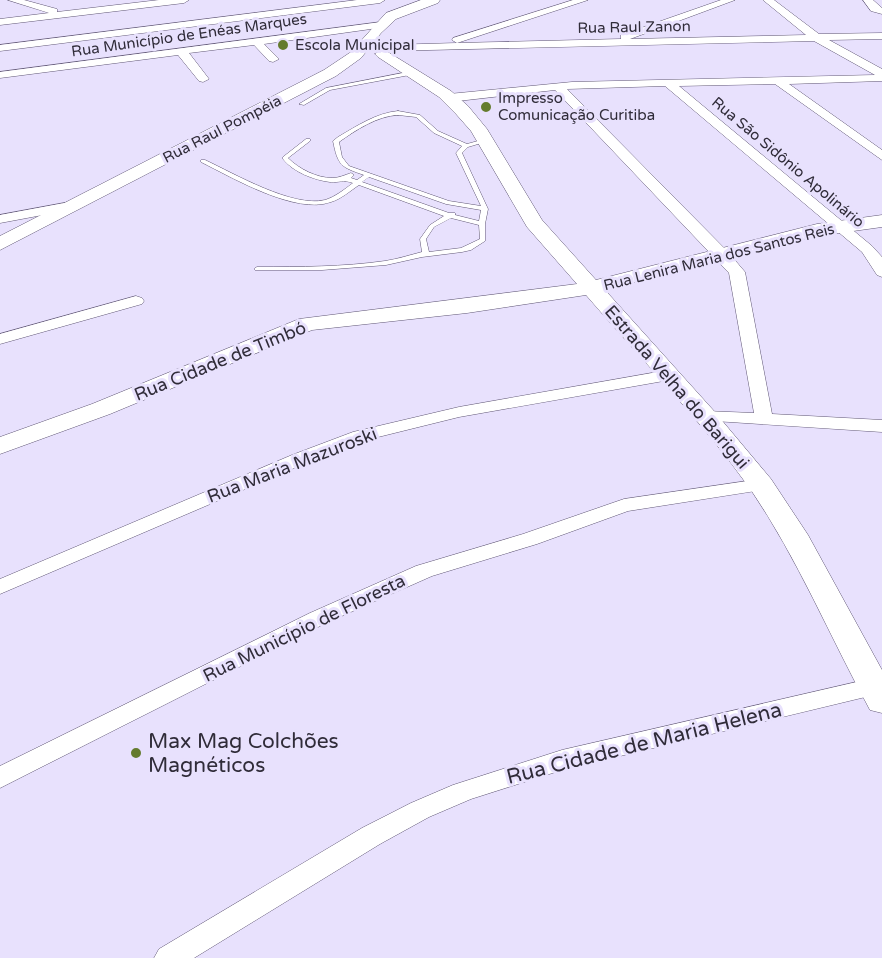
<svg xmlns="http://www.w3.org/2000/svg" width="882" height="958" font-family="'Varela Round',sans-serif">
<style>
.lines{fill:none;stroke-linecap:round;stroke-linejoin:round}
.lane-casing{stroke:#605775;stroke-width:1}
.street-casing{stroke:#605775;stroke-width:1}
.secondary-casing{stroke:#605775;stroke-width:1}
.lane{fill:#fff;fill-rule:evenodd}
.street{fill:#fff;fill-rule:evenodd}
.secondary{fill:#fff;fill-rule:evenodd}
.poi-dot{fill:#647b2d;stroke:#e8e1fd;stroke-width:2}
.labels{text-anchor:middle;stroke-width:6;stroke-linejoin:round;paint-order:stroke}
.far-street-label{font-size:15px;fill:#302c39;stroke:#e8e1fd}
.far-poi-label{font-size:15px;fill:#302c39;stroke:#e8e1fd;text-anchor:start}
.street-label{font-size:18px;fill:#302c39;stroke:#e8e1fd}
.near-poi-label{font-size:21px;fill:#302c39;stroke:#e8e1fd;text-anchor:start}
.near-street-label{font-size:21px;fill:#302c39;stroke:#e8e1fd}
</style>
<rect width="100%" height="100%" fill="#e8e1fd"/>
<g class="lines">
<defs>
<path id="lane" d="M413 71 415 72V74L330 90 304 105 299 104 326 88Z
M398 111 420 115 438 131 467 144 485 139 488 141 468 147 462 153 488 209 485 224V241L471 250 462 252 422 257 386 265 322 270H255V268L257 267C300 267 343 267 385 261 398 259 410 255 422 252L420 239 430 225 444 216 359 185C350 191 341 199 331 202 296 215 233 178 201 162V160H205C235 174 293 208 325 200 335 197 345 189 353 183 342 179 340 183 330 182 314 180 293 172 283 159V157L306 139H310V141L288 158C299 169 317 178 332 178 339 178 345 175 351 173L354 175 351 178 357 180 364 175C341 167 338 166 333 141L338 137C357 126 376 113 398 111ZM398 115 416 117 434 133 462 146 456 153 481 206 449 201 349 166 342 157 339 142C356 130 377 116 398 115ZM369 177 446 204 481 210 479 221 455 215V213H449L362 182ZM451 218 479 225 480 239 461 248 429 252 426 239 434 227Z"/>
<path id="street" d="M8 0H24L57 9V12L159 0H189L184 3 0 25V19L49 13Z
M357 0H385L380 3 0 51V45Z
M573 0H588L457 43 621 39V35L721 0H735L630 39 806 35 763 0H774L819 34 882 33V39L829 40 882 69V81L789 84 882 150V160L775 84 679 86 872 246 882 257V277L877 275 862 252 665 86 567 89 728 252 745 272 772 414 882 420V432L699 420 696 416 699 412 705 411 754 413 729 273 555 90 449 102 443 98 449 94 572 82 875 75 814 41 387 51 382 48 387 45 457 43 452 40 453 38Z
M863 0H873L882 8V14L871 11Z
M381 22 386 25 385 27 264 44 279 59 273 62 269 61 254 45 189 53 209 79 203 82 199 81 178 55 0 78V72Z
M75 201 82 205 80 208 0 223V215Z
M136 296 142 298 144 301 142 304 0 344V334Z
M669 370 675 371 678 375 675 379 459 417 366 440 306 463 0 594V579L292 455 353 432 459 407Z
M761 479 768 481 771 485 768 489 628 511 537 544 432 576 326 623 0 788V766L310 613 416 566 523 534 624 499Z
M874 678 882 681V693L562 770 471 799 429 817 380 844 194 958H154L159 949 362 828 411 803 453 785 562 750Z"/>
<path id="secondary" d="M421 0H440L438 3 396 19 381 33 361 58 336 76 0 250V236L324 70 351 52 386 13Z
M383 49 451 91 468 106 487 129 542 220 596 280 817 224 882 215V227L817 236 605 290 714 411 771 479 808 535 882 670V713L870 710C830 637 798 559 751 490 702 421 641 359 586 295L467 313 312 330 110 414 0 454V437L92 404 299 319 577 284 527 227 471 131 456 114 439 97 378 57 375 54Z"/>
</defs>
<!-- lane casing -->
<use href="#lane" class="lane-casing"/>
<!-- street casing -->
<use href="#street" class="street-casing"/>
<!-- secondary casing -->
<use href="#secondary" class="secondary-casing"/>
<!-- lane -->
<use href="#lane" class="lane"/>
<!-- street -->
<use href="#street" class="street"/>
<!-- secondary -->
<use href="#secondary" class="secondary"/>
</g>
<!-- markers -->
<g class="poi-dot">
<circle cx="283" cy="45" r="6"/>
<circle cx="486" cy="107" r="6"/>
<circle cx="136" cy="753" r="6"/>
</g>
<g class="labels">
<!-- far-street labels -->
<g class="far-street-label">
<text transform="translate(634 27) rotate(-1)" y="5">Rua Raul Zanon</text>
<text transform="translate(189 35) rotate(-8)" y="5">Rua Município de Enéas Marques</text>
<text transform="translate(222 129) rotate(-27)" y="5">Rua Raul Pompéia</text>
<text transform="translate(788 162) rotate(40)" y="5">Rua São Sidônio Apolinário</text>
<text transform="translate(719 257) rotate(-14)" y="5">Rua Lenira Maria dos Santos Reis</text>
</g>
<!-- far-poi labels -->
<g class="far-poi-label">
<text x="295" y="50">Escola Municipal</text>
<text x="498" y="103">Impresso<tspan x="498" dy="17">Comunicação Curitiba</tspan></text>
</g>
<!-- street labels -->
<g class="street-label">
<text transform="translate(220 361) rotate(-22)" y="6">Rua Cidade de Timbó</text>
<text transform="translate(677 387) rotate(49)" y="6">Estrada Velha do Barigui</text>
<text transform="translate(292 465) rotate(-21)" y="6">Rua Maria Mazuroski</text>
<text transform="translate(304 628) rotate(-26)" y="6">Rua Município de Floresta</text>
</g>
<!-- near-poi labels -->
<g class="near-poi-label">
<text x="148" y="748">Max Mag Colchões<tspan x="148" dy="24">Magnéticos</tspan></text>
</g>
<!-- near-street labels -->
<g class="near-street-label">
<text transform="translate(644 743) rotate(-14)" y="7">Rua Cidade de Maria Helena</text>
</g>
</g>
</svg>
